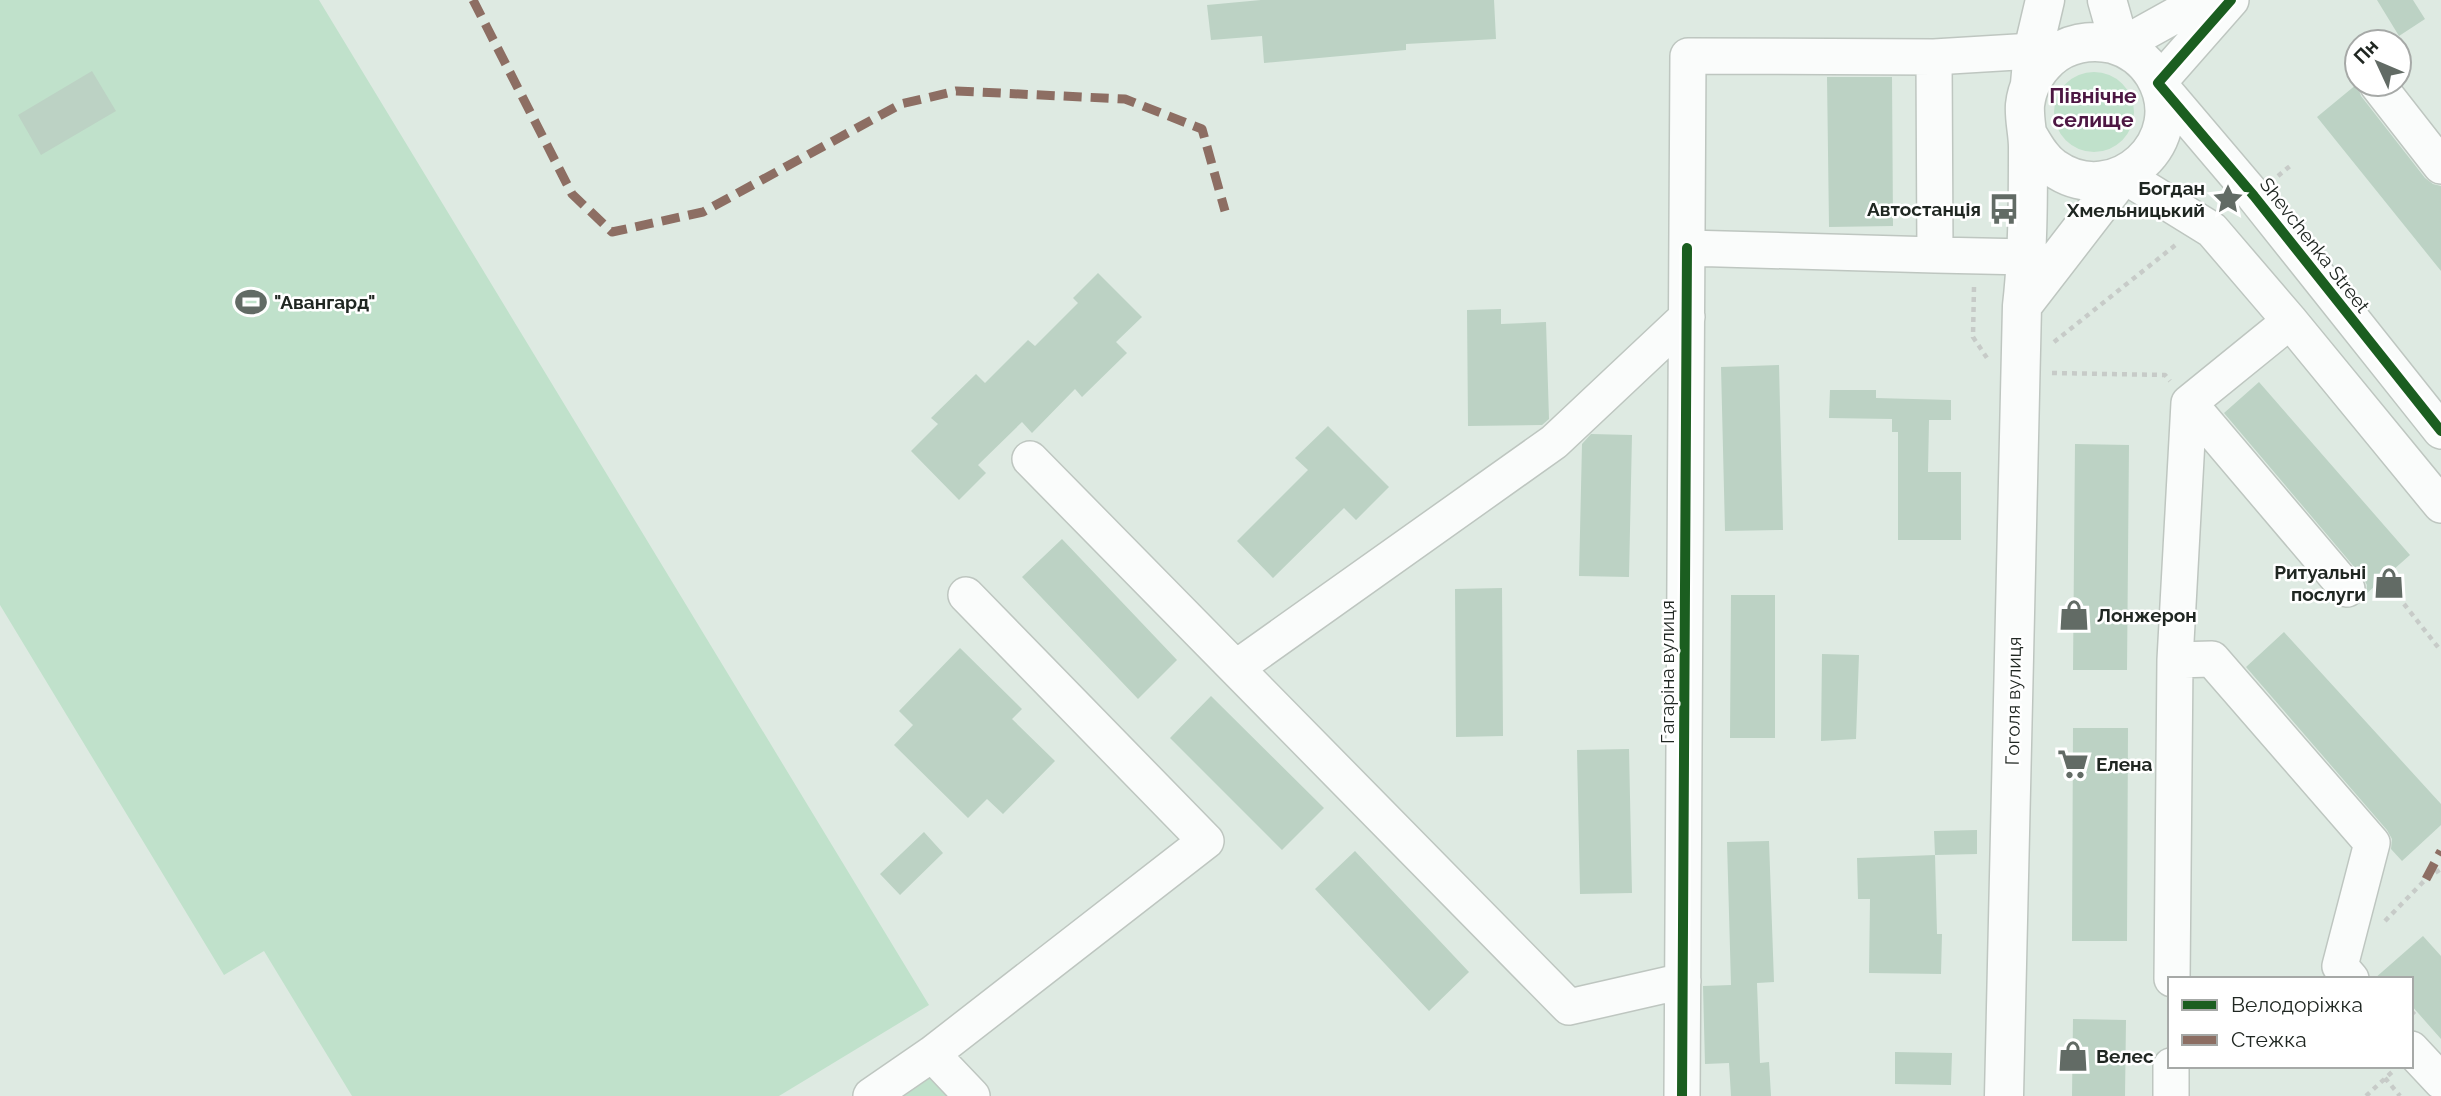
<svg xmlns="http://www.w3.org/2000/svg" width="2441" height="1096" font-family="Raleway,sans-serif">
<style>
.green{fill:#c0e1cb}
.building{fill:#bcd2c4}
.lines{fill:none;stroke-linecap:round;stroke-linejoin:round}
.minor-casing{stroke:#bec6c0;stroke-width:38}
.major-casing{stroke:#bec6c0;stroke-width:41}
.path{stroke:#c7cbc8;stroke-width:4.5;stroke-dasharray:5 5;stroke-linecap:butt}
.minor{stroke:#fafcfb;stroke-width:35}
.major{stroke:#fafcfb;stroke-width:38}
.quiet{stroke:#8d6e63;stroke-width:9;stroke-dasharray:18 9;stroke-linecap:butt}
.cycleway-casing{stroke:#fff;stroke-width:15}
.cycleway{stroke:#1b5e20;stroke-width:10}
.labels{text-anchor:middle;stroke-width:5;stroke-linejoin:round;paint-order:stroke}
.poi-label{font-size:19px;font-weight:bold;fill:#202722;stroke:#fff;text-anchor:start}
.street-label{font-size:19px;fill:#202722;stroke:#fff}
.neighbourhood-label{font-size:21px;font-weight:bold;fill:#4d1743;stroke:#fff}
</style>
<rect width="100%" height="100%" fill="#deeae2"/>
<!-- green -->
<path class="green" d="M0 0H319L929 1005 779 1096H352L264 951 224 975 0 605Z
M2054 112a40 40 0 1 1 80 0a40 40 0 1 1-80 0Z
M934 1075 954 1096H904Z"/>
<!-- building -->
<path class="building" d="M1261 0H1494L1496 39 1406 44V50L1264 63 1262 36 1211 40 1207 5Z
M2377 0H2413L2425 19 2399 36Z
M92 71 116 111 41 155 18 115Z
M1827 77H1892L1893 226 1829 227Z
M2357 84 2361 96 2425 178 2433 184 2441 186V271L2317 117Z
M1098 273 1142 317 1116 342 1127 353 1082 397 1075 389 1032 433 1022 422 978 465 986 473 959 500 911 451 938 424 931 418 976 374 985 383 1028 340 1035 346 1078 303 1073 298Z
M1501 309V324L1546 322 1549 419 1542 425 1468 426 1467 310Z
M1779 365 1783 530 1725 531 1721 367Z
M2259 382 2410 555 2366 594 2367 585 2362 576 2224 413Z
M1830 390H1876V398L1951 400V420H1929L1928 472H1961V540H1898V432H1892V419L1829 418Z
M1328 426 1389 487 1356 520 1344 508 1273 578 1237 541 1308 470 1295 458Z
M1591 434 1632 435 1629 577 1579 576 1582 444Z
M2075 444 2129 445 2127 670H2073Z
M1062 539 1177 660 1138 699 1022 577Z
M1502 588 1503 736 1456 737 1455 589Z
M1731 595H1775V738H1730Z
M2284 632 2441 804V825L2402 861 2391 849 2392 839 2387 830 2246 667Z
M960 648 1022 709 1012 719 1055 761 1003 814 987 799 968 818 894 745 913 725 899 711Z
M1822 654 1859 655 1856 739 1821 741Z
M1211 696 1324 808 1282 850 1170 738Z
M2073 728H2128L2127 941H2072Z
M1629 749 1632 893 1580 894 1577 750Z
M1977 830V854L1935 855 1934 831Z
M924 832 943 853 900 895 880 874Z
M1769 841 1774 982 1757 983 1760 1063 1769 1062 1771 1096H1731L1729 1063 1705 1064 1703 986 1731 985 1727 842Z
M1355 851 1469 972 1429 1011 1315 889Z
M1935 855 1937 934H1942L1941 974 1869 973 1870 899H1858L1857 858Z
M2423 936 2441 956V1039L2411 1005V979H2374Z
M2073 1019 2126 1020 2125 1096H2072Z
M1895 1052 1952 1053 1951 1085 1895 1084Z"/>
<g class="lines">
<defs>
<path id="minor" d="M2231 0 2158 83 2254 196 2441 431
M2120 46 2203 0
M2377 84 2441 166
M2123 175 2212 230 2290 321 2441 505
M1687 248 1935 255
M2028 257 1935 255 1934 57 2033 51
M2189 403 2347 589
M1030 459 1569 1007 1683 981
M2175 660 2212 659 2372 843 2340 966 2351 979
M1236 668 1554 442 1687 317
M2172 979 2175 660 2189 403 2290 321
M2411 1049 2441 1081
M932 1054 972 1096
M871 1096 932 1054 1206 841 966 595
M1682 1096 1688 56 1934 57
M2171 1096V1066"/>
<path id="major" d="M2107 0 2120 46
M2030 84 2033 51 2045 0
M2022 306 2123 175
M2004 1096 2022 306C2028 253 2028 201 2028 147 2028 133 2024 119 2025 105 2027 87 2036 71 2049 59 2066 43 2091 39 2113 44 2130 49 2145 60 2154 75 2193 140 2115 211 2054 168 2042 160 2035 147 2028 135"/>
</defs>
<!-- minor casing -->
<use href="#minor" class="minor-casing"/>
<!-- major casing -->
<use href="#major" class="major-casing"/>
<!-- path -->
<path class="path" d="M2278 176 2290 166
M1974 287 1973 337 1987 358
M2054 342 2178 243
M2052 373 2165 375 2170 381
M2404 604 2441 651
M2385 921 2426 879 2441 869
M2411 1015 2416 1010
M2385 1078 2400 1096
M2366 1096 2392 1072"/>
<!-- minor -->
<use href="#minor" class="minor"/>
<!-- major -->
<use href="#major" class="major"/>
<!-- quiet -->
<path class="quiet" d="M473 0 572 194 612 232 703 212 901 104 956 91 1125 99 1202 129 1225 211
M2426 879 2441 851"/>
<defs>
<path id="cycleway" d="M2231 0 2158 83 2254 196 2441 431
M1682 1096 1687 248"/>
</defs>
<!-- cycleway casing -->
<use href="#cycleway" class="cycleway-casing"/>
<!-- cycleway -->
<use href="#cycleway" class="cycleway"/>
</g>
<!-- icons -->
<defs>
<symbol id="sight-bare" viewBox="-9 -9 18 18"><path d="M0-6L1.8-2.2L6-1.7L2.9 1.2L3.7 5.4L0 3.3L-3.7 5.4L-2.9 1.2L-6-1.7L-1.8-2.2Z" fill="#626b65" stroke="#fff" stroke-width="2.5" paint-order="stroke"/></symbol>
<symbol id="bus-bare" viewBox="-9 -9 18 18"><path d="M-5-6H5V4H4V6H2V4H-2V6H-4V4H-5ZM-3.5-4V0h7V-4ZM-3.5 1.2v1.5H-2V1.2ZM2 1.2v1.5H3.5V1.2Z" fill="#626b65" stroke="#fff" stroke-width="2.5" paint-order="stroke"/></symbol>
<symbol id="stadium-bare" viewBox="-9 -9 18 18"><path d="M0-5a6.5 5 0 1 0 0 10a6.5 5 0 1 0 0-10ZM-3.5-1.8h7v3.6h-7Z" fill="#626b65" stroke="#fff" stroke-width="2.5" paint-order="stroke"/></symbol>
<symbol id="shop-bare" viewBox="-9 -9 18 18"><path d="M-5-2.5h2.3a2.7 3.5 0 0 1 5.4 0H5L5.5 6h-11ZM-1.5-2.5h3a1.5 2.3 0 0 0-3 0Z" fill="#626b65" stroke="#fff" stroke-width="2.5" paint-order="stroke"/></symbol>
<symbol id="supermarket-bare" viewBox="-9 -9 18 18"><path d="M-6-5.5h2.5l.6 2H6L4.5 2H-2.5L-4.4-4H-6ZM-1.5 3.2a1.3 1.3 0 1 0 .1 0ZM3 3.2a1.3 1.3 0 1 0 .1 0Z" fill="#626b65" stroke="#fff" stroke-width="2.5" paint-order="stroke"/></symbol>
</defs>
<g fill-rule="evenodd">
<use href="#sight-bare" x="2206" y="177" width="44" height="44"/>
<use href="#bus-bare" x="1982" y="187" width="44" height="44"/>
<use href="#stadium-bare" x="229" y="280" width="44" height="44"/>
<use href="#shop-bare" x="2367" y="561" width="44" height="44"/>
<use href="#shop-bare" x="2052" y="593" width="44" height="44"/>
<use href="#supermarket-bare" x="2051" y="742" width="44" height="44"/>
<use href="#shop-bare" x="2051" y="1034" width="44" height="44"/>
</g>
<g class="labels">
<!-- poi labels -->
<g class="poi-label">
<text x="2205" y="195" text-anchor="end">Богдан<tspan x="2205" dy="22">Хмельницький</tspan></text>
<text x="1981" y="216" text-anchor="end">Автостанція</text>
<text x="274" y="309">"Авангард"</text>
<text x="2366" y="579" text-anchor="end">Ритуальні<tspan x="2366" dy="22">послуги</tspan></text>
<text x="2097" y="622">Лонжерон</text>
<text x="2096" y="771">Елена</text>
<text x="2096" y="1063">Велес</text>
</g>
<!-- street labels -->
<g class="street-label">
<text transform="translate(2315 245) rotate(52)" y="7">Shevchenka Street</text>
<text transform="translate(1667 672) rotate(-90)" y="7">Гагаріна вулиця</text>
<text transform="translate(2013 701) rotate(-89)" y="7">Гоголя вулиця</text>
</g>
<!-- neighbourhood labels -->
<g class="neighbourhood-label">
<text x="2093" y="103">Північне<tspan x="2093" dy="24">селище</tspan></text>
</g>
</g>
<!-- legend -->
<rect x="2168" y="977" width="245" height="91" fill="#ffffff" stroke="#a6a9a7" stroke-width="2"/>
<rect x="2182" y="1000" width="35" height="10" fill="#1b5e20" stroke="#a6a9a7" stroke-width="2"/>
<text x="2231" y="1012" font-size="21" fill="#202722">Велодоріжка</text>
<rect x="2182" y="1035" width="35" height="10" fill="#8d6e63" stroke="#a6a9a7" stroke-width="2"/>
<text x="2231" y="1047" font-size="21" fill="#202722">Стежка</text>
<!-- north arrow -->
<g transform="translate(2378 63) rotate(314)"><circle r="33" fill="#ffffff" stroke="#a6a9a7" stroke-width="2"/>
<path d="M0-5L12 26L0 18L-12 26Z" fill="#626b65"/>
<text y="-10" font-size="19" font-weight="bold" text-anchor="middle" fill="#202722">Пн</text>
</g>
</svg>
